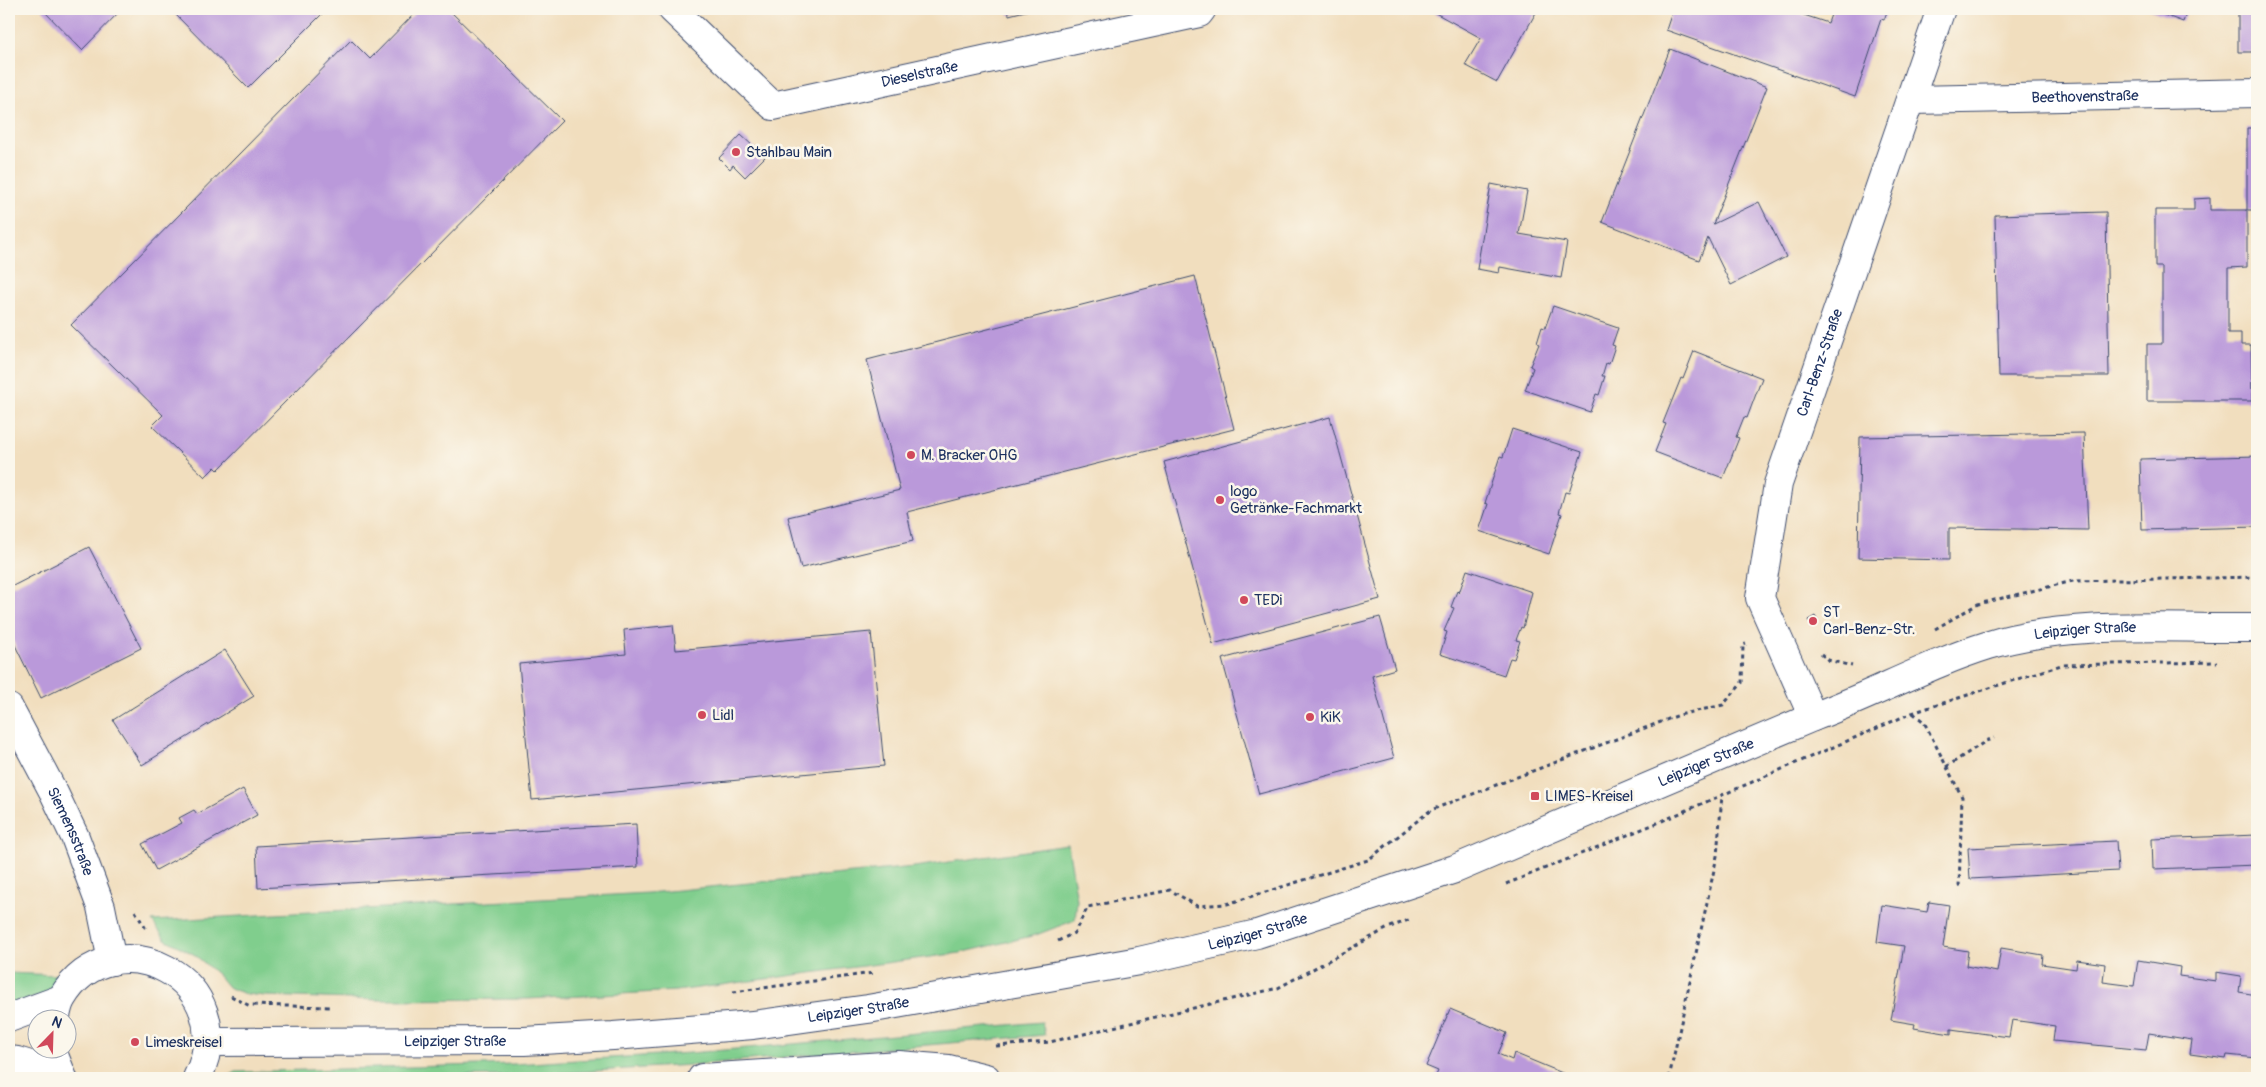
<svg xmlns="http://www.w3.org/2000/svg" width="2266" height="1087" font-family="Pangolin,sans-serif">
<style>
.green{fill:#80ce8d;stroke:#4e7e76}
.building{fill:#ba99da}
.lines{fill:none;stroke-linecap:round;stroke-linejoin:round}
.minor-casing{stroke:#3b496c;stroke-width:30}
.major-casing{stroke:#3b496c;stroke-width:30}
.highway-casing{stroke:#3b496c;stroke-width:30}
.path{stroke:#3b496c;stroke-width:3;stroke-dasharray:4 4;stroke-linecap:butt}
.minor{stroke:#fff;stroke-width:28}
.major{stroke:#fff;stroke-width:28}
.highway{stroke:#fff;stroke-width:28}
.poi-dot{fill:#d1495b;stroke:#fbf7ec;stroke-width:2}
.labels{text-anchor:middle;stroke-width:5;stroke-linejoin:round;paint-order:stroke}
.street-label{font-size:15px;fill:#1b2f5e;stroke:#fbf7ec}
.poi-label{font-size:15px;fill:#1b2f5e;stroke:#fbf7ec;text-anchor:start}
</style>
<rect width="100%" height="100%" fill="#fbf7ec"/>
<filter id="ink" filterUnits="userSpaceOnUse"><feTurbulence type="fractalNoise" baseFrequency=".02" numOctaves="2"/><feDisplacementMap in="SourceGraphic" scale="10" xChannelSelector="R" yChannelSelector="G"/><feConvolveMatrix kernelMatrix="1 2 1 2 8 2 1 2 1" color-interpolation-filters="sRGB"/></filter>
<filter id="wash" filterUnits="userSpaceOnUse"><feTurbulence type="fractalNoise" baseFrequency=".0096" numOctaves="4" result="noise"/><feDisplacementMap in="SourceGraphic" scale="20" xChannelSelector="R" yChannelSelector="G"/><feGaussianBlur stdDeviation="1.12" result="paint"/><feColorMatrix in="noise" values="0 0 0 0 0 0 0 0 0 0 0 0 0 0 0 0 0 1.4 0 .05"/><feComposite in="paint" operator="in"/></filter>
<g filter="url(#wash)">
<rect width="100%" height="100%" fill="#f1debe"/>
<!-- green -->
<path class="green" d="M1068 845 1077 900 1075 920 1036 935 960 953 676 991 527 999 380 1000 265 996 245 994 228 987 218 975 195 955 165 939 152 921 648 893 914 867Z
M9 973 57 975 51 992 9 1006Z
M1042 1022 1045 1035 691 1065 514 1076 225 1078 236 1072 514 1064 690 1053Z"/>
<g id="blocks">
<!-- building -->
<path class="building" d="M42 9H122L82 50Z
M170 9H327L248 88Z
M419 9H448L562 121 218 470 215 467 205 477 152 426 163 415 71 325 351 40 370 59Z
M1008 9H1033L1009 15Z
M1428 9H1538L1497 82 1465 65 1481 38Z
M1673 9H1786L1828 23 1833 9H1888L1884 20 1881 19 1855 97 1666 30Z
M2148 9H2188L2183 22Z
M2238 9H2257V52H2238Z
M1670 49 1767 87 1713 224 1759 202 1786 257 1731 285 1708 238 1699 260 1602 222Z
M2247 128H2257V210H2247Z
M741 135 765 157 745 177 733 165 730 169 719 158Z
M1491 184 1527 191 1519 234 1567 242 1561 278 1500 267 1499 273 1477 269Z
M2210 198V210H2247V267L2228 268V333H2241V345H2251L2252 401H2147V344H2162V267H2155V210H2194V199Z
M2106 212 2109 376H1999L1995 215Z
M1195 276 1234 429 907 512 913 541 801 568 788 517 900 490 867 360Z
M1553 306 1618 328 1612 345 1615 346 1609 364 1606 363 1602 376H1605L1599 395 1596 394 1590 412 1525 390 1533 368 1530 366 1539 344 1537 343 1542 327 1545 328Z
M1694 351 1762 378 1747 418 1744 417 1736 437 1739 438 1723 478 1655 452 1666 424 1663 423 1681 378 1683 379Z
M1330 417 1380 599 1213 644 1164 462Z
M1512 429 1582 452 1569 493 1565 492 1559 513 1562 514 1549 554 1479 531 1488 504 1485 503 1500 456 1503 457Z
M2084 433 2088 530 1949 528V560L1858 558 1860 437Z
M2257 456V527L2142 530 2140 459Z
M89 547 141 648 41 698 9 633V588Z
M1467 570 1532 592 1523 628 1521 627 1516 640 1520 641 1514 659 1510 658 1504 675 1440 654 1447 632 1444 631 1454 608 1451 607 1457 591 1459 593Z
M1815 616 1818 621 1811 625 1808 620Z
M1380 617 1395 669 1372 676 1394 758 1259 794 1222 659Z
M673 625 676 650 871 632 884 766 532 800 519 664 626 654 624 630Z
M225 650 254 696 142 765 113 720Z
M243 789 257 815 156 870 142 844 182 823 179 818 194 810 197 814Z
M636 824 638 867 258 888 256 846Z
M2257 835V865L2153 869 2152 839Z
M2116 841 2118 871 1970 879 1968 848Z
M1929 902 1949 905 1943 947 1968 951 1966 966 1997 972 2001 948 2043 955 2042 964 2076 969 2077 960 2105 964 2103 982 2134 986 2138 960 2180 967 2179 976 2216 981V972L2241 976 2239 992 2257 995V1058L2227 1055 2226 1059 2190 1054 2192 1040 2149 1033 2146 1050 2053 1041 2055 1026 2012 1020 2009 1037 1951 1029V1034L1914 1028 1915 1024 1891 1020 1904 946 1877 942 1882 905 1927 912Z
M1450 1009 1507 1033 1498 1054 1512 1060 1514 1053 1572 1077 1571 1078H1435L1438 1071 1426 1066Z"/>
</g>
</g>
<g filter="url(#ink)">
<use href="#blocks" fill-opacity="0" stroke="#3b496c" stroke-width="1"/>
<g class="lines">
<defs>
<g id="minor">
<path id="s1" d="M672 9 773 106 1199 13 1202 9"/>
<path id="s2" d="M1911 100 2257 93"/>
<path id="s3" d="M9 708 54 793 75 837 101 907 112 961"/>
<path id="s4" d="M1813 717 1760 598 1778 484 1941 9"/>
<path d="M702 1078 899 1065 949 1069 986 1078"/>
</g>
<g id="major">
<path d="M55 1020C57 1013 58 1004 62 998 112 913 246 980 197 1078"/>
<path id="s5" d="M209 1042 524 1041 613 1036 753 1025 868 1009 1139 961 1257 934 1455 869 1813 717C1873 695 1928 664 1989 645 2070 620 2173 629 2257 628"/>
<path d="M52 1050 63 1078"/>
</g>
<path id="highway" d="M9 1018 61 999
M9 1060 17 1061 60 1074"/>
</defs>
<!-- minor casing -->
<use href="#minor" class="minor-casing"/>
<!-- major casing -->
<use href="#major" class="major-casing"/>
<!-- highway casing -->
<use href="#highway" class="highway-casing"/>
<!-- path -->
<path class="path" d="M1935 629 1978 604 2073 581 2257 577
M1821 654 1828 660 1852 666
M1913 713 1924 722 1962 797 1959 888
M1946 767 1986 741 1994 738
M1506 884 1655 824 1912 713 2061 665 2217 662
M135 911 146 929
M1058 941 1074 933 1088 907 1170 890 1197 906 1227 904 1368 860 1431 810 1679 715 1723 705 1742 683 1743 645 1746 644
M733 992 873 973
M231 996 248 1005 330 1007
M996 1046 1050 1042 1278 988 1388 928 1411 919
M1669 1078 1717 856 1722 795"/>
<!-- minor -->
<use href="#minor" class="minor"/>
<!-- major -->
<use href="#major" class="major"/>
<!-- highway -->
<use href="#highway" class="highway"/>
</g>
</g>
<!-- markers -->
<g class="poi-dot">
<circle cx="736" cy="152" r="5"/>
<circle cx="911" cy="455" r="5"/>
<circle cx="1220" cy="500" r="5"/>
<circle cx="1244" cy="600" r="5"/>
<circle cx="1813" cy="621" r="5"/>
<circle cx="702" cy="715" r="5"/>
<circle cx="1310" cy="717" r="5"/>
<rect x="1530" y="791" width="10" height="10" rx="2.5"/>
<circle cx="135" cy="1042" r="5"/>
</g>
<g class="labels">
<!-- street labels -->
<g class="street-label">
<text dy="5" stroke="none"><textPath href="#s1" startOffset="290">Dieselstraße</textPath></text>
<text dy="5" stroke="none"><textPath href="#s2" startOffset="174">Beethovenstraße</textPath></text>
<text dy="5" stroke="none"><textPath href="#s4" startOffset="374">Carl-Benz-Straße</textPath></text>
<text dy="5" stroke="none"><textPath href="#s5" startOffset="1942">Leipziger Straße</textPath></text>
<text dy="5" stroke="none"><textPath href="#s5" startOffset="1538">Leipziger Straße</textPath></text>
<text dy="5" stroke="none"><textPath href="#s3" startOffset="138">Siemensstraße</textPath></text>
<text dy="5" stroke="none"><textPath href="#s5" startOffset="1058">Leipziger Straße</textPath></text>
<text dy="5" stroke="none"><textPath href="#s5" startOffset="651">Leipziger Straße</textPath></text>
<text dy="5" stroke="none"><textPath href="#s5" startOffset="246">Leipziger Straße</textPath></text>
</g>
<!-- poi labels -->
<g class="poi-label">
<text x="746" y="157">Stahlbau Main</text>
<text x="921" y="460">M. Bracker OHG</text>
<text x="1230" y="496">logo<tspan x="1230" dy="17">Getränke-Fachmarkt</tspan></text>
<text x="1254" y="605">TEDi</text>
<text x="1823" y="617">ST<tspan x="1823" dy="17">Carl-Benz-Str.</tspan></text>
<text x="712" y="720">Lidl</text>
<text x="1320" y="722">KiK</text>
<text x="1545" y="801">LIMES-Kreisel</text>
<text x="145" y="1047">Limeskreisel</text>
</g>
</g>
<!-- margin -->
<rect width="2266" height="1087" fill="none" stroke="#fbf7ec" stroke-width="30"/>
<!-- north arrow -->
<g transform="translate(52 1034) rotate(23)"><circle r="24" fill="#fbf7ec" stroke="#a1a7b3"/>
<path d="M0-4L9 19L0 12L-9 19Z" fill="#d1495b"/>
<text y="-8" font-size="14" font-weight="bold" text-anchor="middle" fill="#1b2f5e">N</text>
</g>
</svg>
